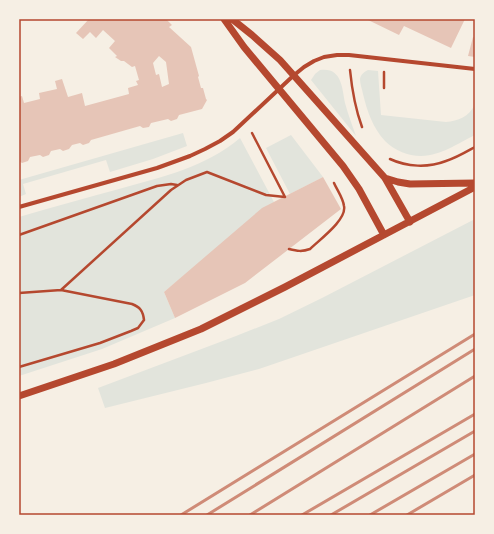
<svg xmlns="http://www.w3.org/2000/svg" width="494" height="534" font-family="'Sofia Sans Condensed',sans-serif">
<style>
.green{fill:#e2e4dc}
.building{fill:#e6c5b7;fill-rule:evenodd}
.lines{fill:none;stroke-linecap:round;stroke-linejoin:round}
.path{stroke:#b5482f;stroke-width:2.5}
.minor{stroke:#b5482f;stroke-width:4}
.tertiary{stroke:#b5482f;stroke-width:7}
.rail{stroke:#cf8b77;stroke-width:3}
.neatline{fill:none;stroke:#b5482f;stroke-width:1.5}
</style>
<rect width="100%" height="100%" fill="#f6efe4"/>
<!-- green -->
<path class="green" d="M320 70C342 67 342 88 345 103 348 114 352 125 356 136L311 80 315 74Z
M368 70 378 71 381 115 446 122C458 121 469 117 475 104V135C456 144 443 155 421 156 408 156 394 150 385 141 373 128 367 111 363 94 362 89 360 84 360 79 361 74 364 72 368 70Z
M183 133 187 146 153 159 110 172 106 160 23 184 26 194 19 197V180Z
M291 135 323 177 290 194 266 148Z
M240 138 274 202 164 292 175 318 102 349 19 376V217C52 207 86 198 119 189 162 177 206 167 240 138Z
M475 219V295L259 369 206 383 105 408 98 388 236 336 279 319 322 298Z"/>
<!-- building -->
<path class="building" d="M89 19H160L161 20 162 19H166L172 25 169 27 191 47 199 76 198 77 201 88H203L206 99 207 100 202 109 179 115 177 119 171 121 168 119 151 123 149 127 143 128 140 126 91 140 89 143 83 145 80 143 72 145 69 149 63 151 60 149 51 151 49 155 43 157 40 155 30 157 28 161 22 163 19 161V97L22 96 24 103 40 99 39 93 57 89 55 81 62 79 68 97 82 93 85 106 129 94 128 88 138 85 136 81 139 80 135 66 132 67 124 61H121L115 57 117 56 109 48 115 41 103 30 96 38 90 32 83 39 76 33ZM159 56 166 62 169 84 162 87 159 74 156 75 153 63Z
M366 19H465L451 48 404 26 399 35Z
M473 37 475 38V57L468 56Z
M323 177 341 209 245 283 175 318 164 292 262 208Z"/>
<g class="lines">
<!-- path -->
<path class="path" d="M350 70C352 90 355 108 362 127
M384 72V88
M252 133 285 197
M390 159C407 167 428 168 446 161 456 158 466 152 475 147
M19 235 157 186 171 184 177 185
M289 249C297 251 302 252 310 249 319 240 347 220 344 206 343 198 337 190 334 183
M61 290 171 190 186 180 207 172 266 195 285 197
M19 293 61 290 132 304C140 307 143 311 144 320L138 328 131 331 100 343 19 367"/>
<!-- minor -->
<path class="minor" d="M19 207 157 168 190 156 205 149 220 141 233 132 293 76 304 67 314 61 324 57 337 55H349L475 69"/>
<!-- tertiary -->
<path class="tertiary" d="M224 19 244 47 343 166 359 189 384 235
M232 19 252 35 280 60 385 178 410 222
M385 178 398 182 410 184 475 183
M19 396 114 364 201 329 285 287 475 187"/>
<!-- rail -->
<path class="rail" d="M181 515 475 334
M207 515 475 349
M250 515 475 376
M302 515 475 414
M331 515 475 431
M370 515 475 454
M407 515 475 475"/>
</g>
<!-- border -->
<rect width="494" height="534" fill="none" stroke="#f6efe4" stroke-width="40"/>
<rect x="20" y="20" width="454" height="494" class="neatline"/>
</svg>
